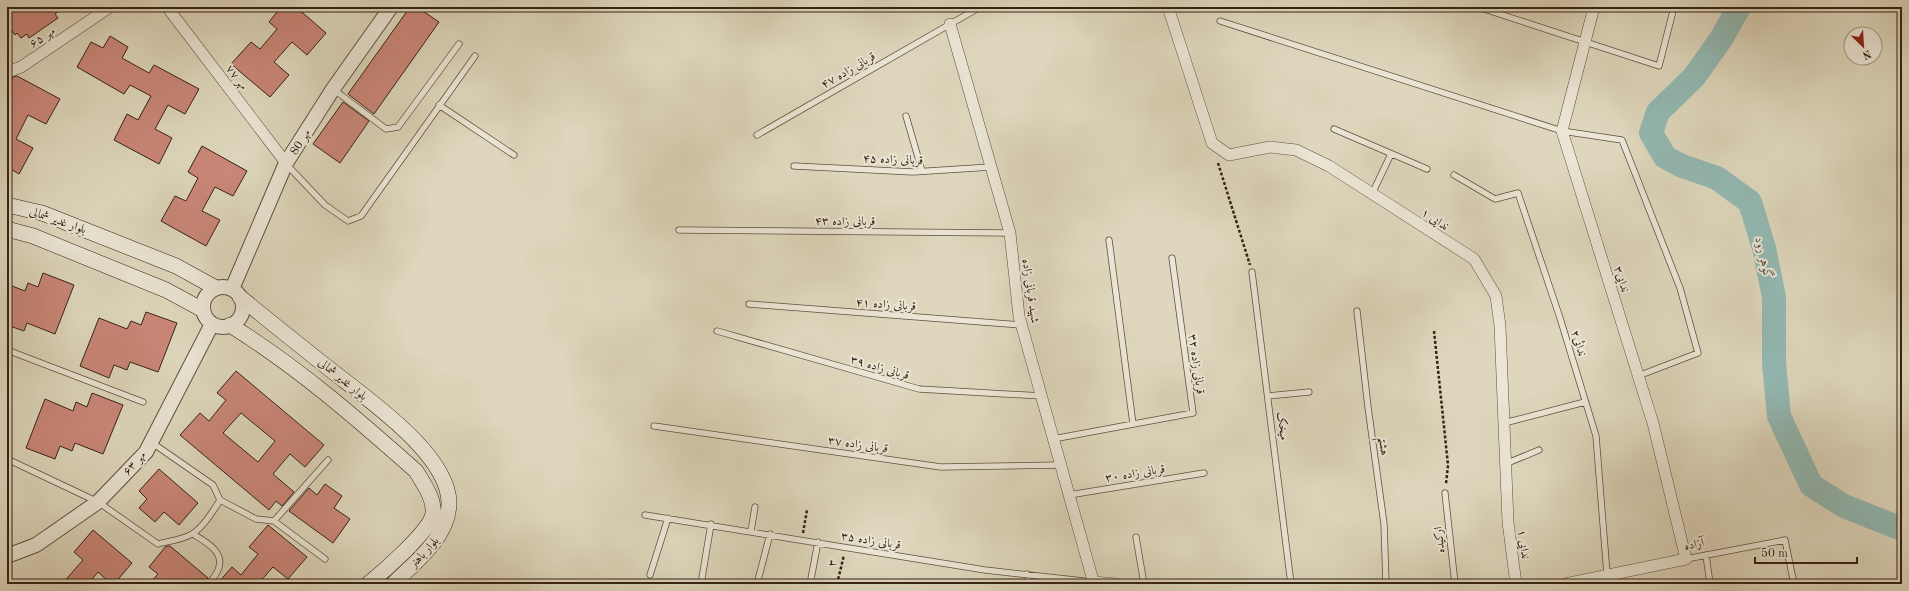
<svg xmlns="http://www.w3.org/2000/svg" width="1909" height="591" font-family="'Old Standard TT',Amiri,serif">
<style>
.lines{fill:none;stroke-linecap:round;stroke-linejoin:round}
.river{stroke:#93b9b3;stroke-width:24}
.building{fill:#ca8779;stroke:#352215;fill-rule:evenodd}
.service-casing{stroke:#5f4f3f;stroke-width:7}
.minor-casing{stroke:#5f4f3f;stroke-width:12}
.tertiary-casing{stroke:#5f4f3f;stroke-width:16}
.secondary-casing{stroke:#352215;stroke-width:16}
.path{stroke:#352215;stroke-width:2.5;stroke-dasharray:3 2;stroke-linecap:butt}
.service{stroke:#eae5d4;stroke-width:5.5}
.minor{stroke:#eae5d4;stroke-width:11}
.tertiary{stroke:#eae5d4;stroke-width:14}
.secondary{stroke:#eae5d4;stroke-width:15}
.labels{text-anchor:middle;stroke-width:4;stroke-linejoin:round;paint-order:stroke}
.street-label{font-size:12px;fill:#352215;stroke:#eae5d4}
.water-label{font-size:13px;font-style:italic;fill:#514f44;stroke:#eae5d4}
</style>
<rect width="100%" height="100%" fill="#ded7bd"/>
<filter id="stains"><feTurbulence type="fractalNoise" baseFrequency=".005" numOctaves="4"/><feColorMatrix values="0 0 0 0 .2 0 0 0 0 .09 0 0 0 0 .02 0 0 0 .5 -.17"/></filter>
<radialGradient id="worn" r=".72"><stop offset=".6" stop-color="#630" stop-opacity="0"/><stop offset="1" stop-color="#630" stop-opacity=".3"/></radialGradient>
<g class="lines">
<!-- river -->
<path class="river" d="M1739 7 1721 39 1694 77 1658 112 1651 133 1665 157 1682 166 1717 178 1750 202 1764 248 1774 297V363L1779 416 1811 485 1844 506 1902 529"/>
</g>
<!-- building -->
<path class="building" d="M17 7H64L55 14 58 18 29 38 27 34 21 38 17 33 15 35 7 23V14Z
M281 7H296L326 33 307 55 292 42 274 62 289 75 270 97 231 64 251 42 260 49 277 29 269 22Z
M410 7H417L439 22 374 114 348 94Z
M110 36 128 47 122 58 149 73 154 65 199 89 185 114 168 105 155 129 172 138 159 164 114 140 127 114 138 120 151 96 130 85 124 94 77 67 91 42 103 48Z
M17 76 60 99 46 124 28 115 16 139 33 148 19 174 7 167V114L11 106 7 104V89L13 77Z
M343 102 369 121 340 163 313 144Z
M202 146 247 171 233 196 215 187 202 211 220 220 206 246 161 221 175 196 186 201 198 178 188 172Z
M43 273 74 285 55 334 27 323 24 331 7 325V284L25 291 28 283 38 287Z
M146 312 177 323 158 372 130 362 127 370 114 365 109 378 80 366 99 318 127 329 131 321 141 325Z
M236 371 324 445 305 467 290 454 273 474 294 492 282 506 276 501 269 510 180 435 200 413 209 421 226 400 217 393ZM241 413 275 441 258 462 223 433Z
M92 393 123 405 103 454 75 443 72 451 60 446 55 459 26 448 45 399 73 411 76 402 87 407Z
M159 469 198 503 179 525 164 512 155 522 139 508 147 499 139 491Z
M325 484 342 496 334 508 350 519 333 543 289 511 309 488 317 495Z
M268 525 307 557 288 579 273 567 258 584H217L232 567 241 575 258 554 249 547Z
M93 530 132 563 114 584H111L98 572 88 584H62L83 560 74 552Z
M166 546H170L208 578 205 584H149L158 574 149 567Z"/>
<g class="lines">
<defs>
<path id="service" d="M1478 7 1659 66 1674 7
M1220 21 1562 131 1622 140 1680 288 1698 353 1638 376
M333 89 386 129 398 127 459 44
M439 105 514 155
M906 116 922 171
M1334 129 1427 169
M757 135 980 7
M287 165 325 205 348 221 361 216 475 56
M794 166 913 172 991 167
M1454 175 1495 199 1518 193 1560 318 1596 436 1607 574
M1372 194 1391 154
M679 230 1010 233
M1109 240 1133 424
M1252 272 1291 584
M749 304 1022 325
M1357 311 1368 407 1384 524 1386 584
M717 331 919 389 1042 396
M7 350 143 402
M1268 396 1309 392
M1504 423 1585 402
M654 426 941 467 1060 465
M1053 439 1193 413 1172 258
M7 459 98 502 158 544C169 541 182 540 192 534 203 528 214 510 220 500L213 485 151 442
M1505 464 1539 450
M1445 493 1455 584
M1069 495 1204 473
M220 500 256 519 274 521 325 559
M645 515 985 570 1093 582
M274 521 328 460
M751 531 755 507
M193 534C204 541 224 551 219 567 218 573 212 579 209 584
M1136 537 1144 584
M1706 555 1710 584
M1686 559 1785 540 1794 584
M1027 574 1029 584
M650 575 668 518
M701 584 711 524
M757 584 770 534
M810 584 818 542"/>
<path id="minor" d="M167 7 286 163
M1168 7 1212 143 1229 155 1270 147 1296 150 1329 166 1474 259 1496 296 1500 326 1508 522 1516 584
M950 24 1010 233 1019 316 1094 584
M7 72 21 67 110 7
M1093 582 1116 584
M1565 584 1686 559 1653 423 1562 131 1594 7"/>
<path id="tertiary" d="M203 307a20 20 0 1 1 40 0a20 20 0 1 1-40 0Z
M232 289 286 163 333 89 391 7
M7 556 36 545 98 502 146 452 212 324"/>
<path id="secondary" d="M7 205 42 213 176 266 216 288
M7 229 33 236 166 290 203 310
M240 297C269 321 298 344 327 367 363 396 450 454 449 504 448 538 415 562 393 584
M230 325C299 368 356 418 416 471 423 483 435 499 433 514 430 531 383 572 368 584"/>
</defs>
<!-- service casing -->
<use href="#service" class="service-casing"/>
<!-- minor casing -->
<use href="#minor" class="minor-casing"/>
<!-- tertiary casing -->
<use href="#tertiary" class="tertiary-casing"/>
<!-- secondary casing -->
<use href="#secondary" class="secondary-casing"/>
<!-- path -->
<path class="path" d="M1218 163 1250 265
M1434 331 1448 465 1446 484
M803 533 807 510
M837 584 844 555"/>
<!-- service -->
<use href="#service" class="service"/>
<!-- minor -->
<use href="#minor" class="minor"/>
<!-- tertiary -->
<use href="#tertiary" class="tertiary"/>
<!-- secondary -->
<use href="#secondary" class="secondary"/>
</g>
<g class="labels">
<!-- street labels -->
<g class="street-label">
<text transform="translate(42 37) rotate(-33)" y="4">مهر ۶۵</text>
<text transform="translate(848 70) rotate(-30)" y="4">قربانی زاده ۴۷</text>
<text transform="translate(237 77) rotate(53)" y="4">مهر ۷۷</text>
<text transform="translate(300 142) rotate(-58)" y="4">مهر 80</text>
<text transform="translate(893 159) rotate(2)" y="4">قربانی زاده ۴۵</text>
<text transform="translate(1435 219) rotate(33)" y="4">ندایی ۱</text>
<text transform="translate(58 220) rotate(19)" y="4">بلوار غدیر شمالی</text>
<text x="845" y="225">قربانی زاده ۴۳</text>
<text transform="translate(1622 279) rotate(73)" y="4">ندایی۳</text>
<text transform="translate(1031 291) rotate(82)" y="4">شهید قربانی زاده</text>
<text transform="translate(886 304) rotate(4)" y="4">قربانی زاده ۴۱</text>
<text transform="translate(1579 343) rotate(73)" y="4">ندائی۲</text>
<text transform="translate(1197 364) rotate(82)" y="4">قربانی زاده ۳۲</text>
<text transform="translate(880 367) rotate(16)" y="4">قربانی زاده ۳۹</text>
<text transform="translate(343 379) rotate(39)" y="4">بلوار غدیر شمالی</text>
<text transform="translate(1283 426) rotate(83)" y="4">میخک</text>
<text transform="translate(858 444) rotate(8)" y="4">قربانی زاده ۳۷</text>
<text transform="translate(1384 446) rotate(82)" y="4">هشتم</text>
<text transform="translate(134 463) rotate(-48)" y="4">مهر ۶۳</text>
<text transform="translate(1135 473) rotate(-9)" y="4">قربانی زاده ۳۰</text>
<text transform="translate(871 540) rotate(9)" y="4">قربانی زاده ۳۵</text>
<text transform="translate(1439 540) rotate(-96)" y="4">ارکیده</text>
<text transform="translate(1524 544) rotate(82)" y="4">ندایی ۱</text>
<text transform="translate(1694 544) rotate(-11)" y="4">آزاده</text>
<text transform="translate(424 552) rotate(-48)" y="4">بلوار باهنر</text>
<text transform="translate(832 563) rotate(-77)" y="4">۳</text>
</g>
<!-- water labels -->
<g class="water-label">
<text transform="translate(1765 258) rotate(77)" y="5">گوهر رود</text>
</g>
</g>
<!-- margin -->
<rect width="1909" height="591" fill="none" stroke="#ded7bd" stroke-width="24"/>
<rect x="8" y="8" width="1893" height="575" fill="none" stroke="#352215" stroke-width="2"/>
<rect x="12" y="12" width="1885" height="567" fill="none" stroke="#352215"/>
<!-- north arrow -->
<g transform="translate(1863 46) rotate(155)"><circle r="19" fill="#eae5d4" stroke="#a29788"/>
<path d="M0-3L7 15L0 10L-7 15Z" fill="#8f2418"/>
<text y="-6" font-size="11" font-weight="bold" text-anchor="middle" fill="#352215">N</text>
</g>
<!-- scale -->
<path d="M1755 557v6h102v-6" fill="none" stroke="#352215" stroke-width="2"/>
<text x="1761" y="557" font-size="12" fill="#352215" stroke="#eae5d4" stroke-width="3" paint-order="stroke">50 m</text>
<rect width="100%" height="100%" filter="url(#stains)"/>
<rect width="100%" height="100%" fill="url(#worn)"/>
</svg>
